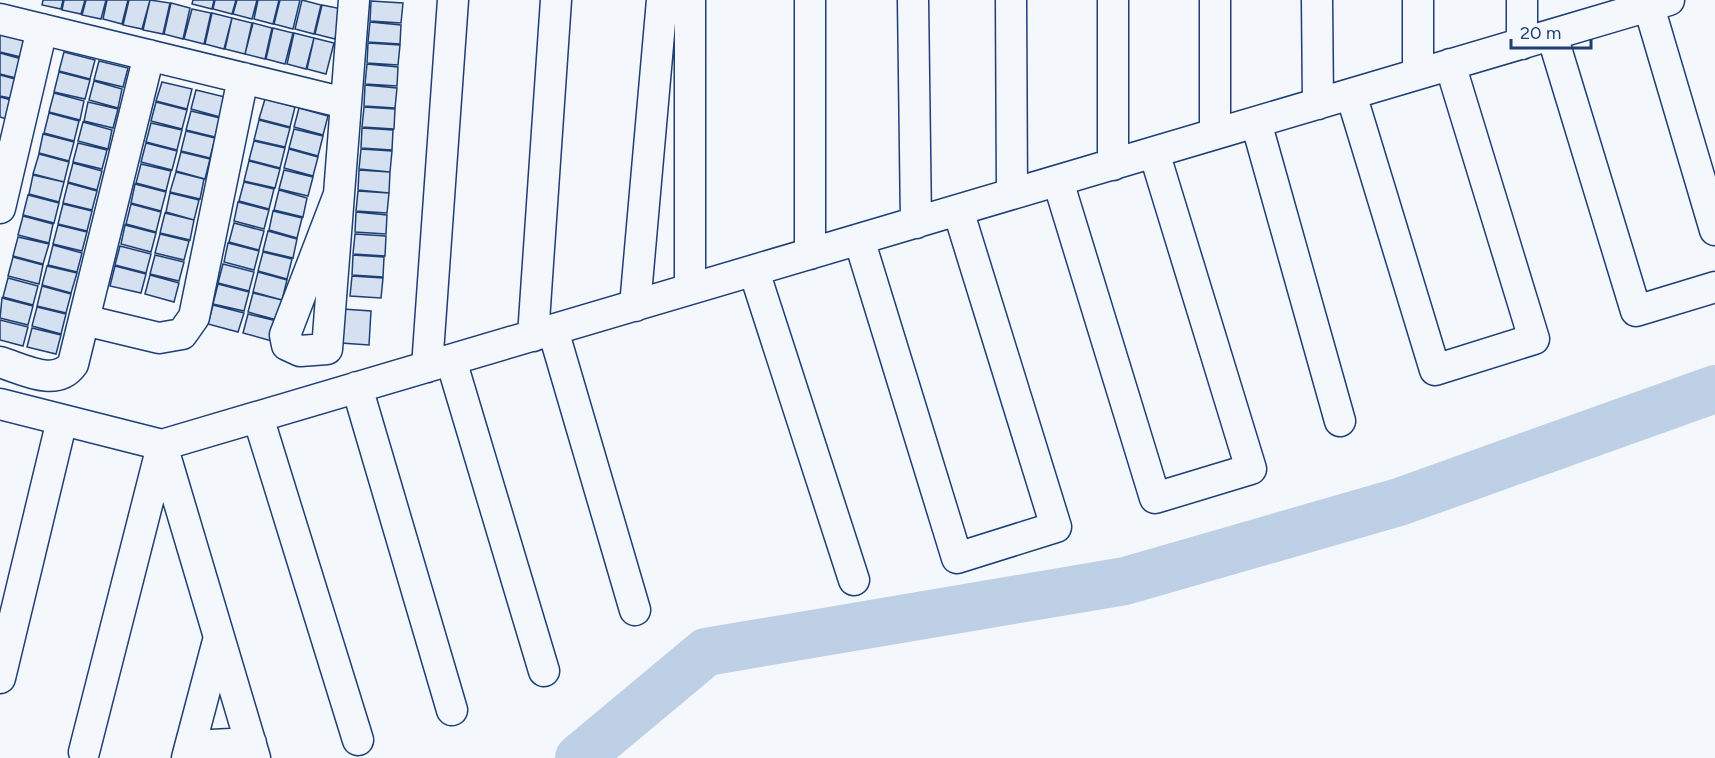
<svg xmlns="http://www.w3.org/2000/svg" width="1715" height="758" font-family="Figtree,sans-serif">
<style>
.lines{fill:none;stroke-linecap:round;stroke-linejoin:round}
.river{stroke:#bed0e5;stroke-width:48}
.building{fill:#d5e0f0;stroke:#1d3f73;stroke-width:1.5}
.minor-casing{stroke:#1d3f73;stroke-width:33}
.minor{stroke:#f4f7fb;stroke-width:30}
</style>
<rect width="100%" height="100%" fill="#f4f7fb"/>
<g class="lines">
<!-- river -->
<path class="river" d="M579 758 706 652 1125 581 1399 502 1715 389"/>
</g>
<!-- building -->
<path class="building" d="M43 0H63L61 9 42 5Z
M64 0H85L81 14 62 10Z
M86 0H106L101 19 82 15Z
M107 0H128L122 24 103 19Z
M129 0H150L142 29 123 25Z
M150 0 170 3 163 34 143 30Z
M193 0H214L212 9 192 4Z
M215 0H236L232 14 213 9Z
M237 0H257L252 19 233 14Z
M258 0H279L273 24 254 19Z
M280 0H300L293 29 274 24Z
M302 0 321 5 314 34 295 29Z
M371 1 403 3 401 23 370 21Z
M171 3 190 8 183 39 164 34Z
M322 5 342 9 335 39 315 34Z
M192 9 211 13 204 44 184 39Z
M212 13 232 18 224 49 205 44Z
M232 18 252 23 245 54 225 49Z
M370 22 401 25 400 44 368 42Z
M253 23 272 28 265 59 245 54Z
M273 28 293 33 285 64 266 59Z
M294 33 314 38 306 69 287 64Z
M0 34 30 39 25 58 0 52Z
M314 38 334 43 326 74 307 69Z
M368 43 400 45 398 65 367 63Z
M64 52 95 60 90 79 59 71Z
M0 53 25 60 20 79 0 74Z
M99 61 128 68 123 87 94 80Z
M367 64 398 67 397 86 365 84Z
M59 72 90 80 85 99 54 92Z
M0 75 19 80 15 99 0 96Z
M94 81 122 89 118 108 89 100Z
M162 82 192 89 187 109 156 101Z
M365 85 397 88 395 108 364 106Z
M196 90 225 97 220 117 191 109Z
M54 93 84 101 80 120 49 112Z
M0 97 15 101 10 120 0 117Z
M265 99 295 107 290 127 259 119Z
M88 102 118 109 113 128 84 121Z
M156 102 187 110 182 129 151 121Z
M364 107 395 109 394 129 362 127Z
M299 108 328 116 323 135 294 127Z
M191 111 220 118 215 137 186 130Z
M49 113 79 121 74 141 44 133Z
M259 120 290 128 285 147 254 140Z
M83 122 112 130 108 149 78 141Z
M151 123 182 130 177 150 146 142Z
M362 128 393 130 392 150 361 148Z
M294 129 323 136 318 156 289 148Z
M186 131 215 138 210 158 181 151Z
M43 134 74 142 69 161 39 153Z
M254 141 285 148 280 168 249 160Z
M78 143 107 150 102 169 73 162Z
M146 143 177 151 172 170 141 162Z
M289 149 318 157 313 176 284 168Z
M361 149 392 151 390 172 359 169Z
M181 152 210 159 205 179 176 171Z
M39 154 69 162 64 182 33 174Z
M249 161 280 169 275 188 244 181Z
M73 163 102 171 97 190 68 182Z
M141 164 171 171 166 191 136 183Z
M284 170 313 177 308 196 279 189Z
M359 170 390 172 389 193 358 190Z
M176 172 204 179 200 199 170 192Z
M33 175 64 182 59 202 29 194Z
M244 182 274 189 269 209 239 201Z
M68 183 97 191 92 210 63 203Z
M135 184 166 192 161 211 131 203Z
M279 190 307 198 303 217 274 210Z
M358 191 389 193 387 213 356 211Z
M170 193 199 200 194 220 166 212Z
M28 195 59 203 54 223 23 215Z
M238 202 269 210 264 229 234 221Z
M63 204 92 211 87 231 58 224Z
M131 204 161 212 156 232 126 224Z
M273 211 302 218 297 238 269 230Z
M356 212 387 215 386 234 355 232Z
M165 213 194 220 190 240 160 233Z
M23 216 53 224 49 243 18 235Z
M234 223 264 231 259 250 229 242Z
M58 225 87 232 82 251 53 244Z
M125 225 156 233 151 252 121 244Z
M268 231 297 239 293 258 263 251Z
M160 234 189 241 184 260 155 253Z
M355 234 386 236 385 256 353 254Z
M18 237 49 244 43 264 13 256Z
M228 243 259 251 254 270 224 262Z
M53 245 82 253 77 272 48 265Z
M120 246 151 254 146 273 115 265Z
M263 252 292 259 287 279 258 271Z
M155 255 184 262 179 281 150 274Z
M353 255 384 257 383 277 352 275Z
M13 257 43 265 39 284 8 276Z
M223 264 254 272 249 291 218 283Z
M47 266 77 273 71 293 42 285Z
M115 266 146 274 141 293 110 286Z
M258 272 287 280 282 300 253 292Z
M150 275 179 283 174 302 145 294Z
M352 276 383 278 381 298 350 296Z
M8 278 38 286 33 305 3 297Z
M218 284 249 292 244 311 213 304Z
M42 286 71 294 66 313 37 306Z
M253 293 282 300 277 320 248 312Z
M2 298 33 306 28 325 0 318Z
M213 305 244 313 238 332 208 324Z
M37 307 66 314 61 334 32 326Z
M343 309 371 311 369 345 341 343Z
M248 314 277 321 272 341 243 333Z
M0 320 28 327 23 346 0 340Z
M32 328 61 335 56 354 27 347Z"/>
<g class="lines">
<defs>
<path id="minor" d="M810 0V254
M913 0 916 223
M1011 0 1012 194
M1317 0 1318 104
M1647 0 1715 230
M0 19 345 103
M1552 35 1636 311 1715 287
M1522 44V0
M1418 74V0
M1351 94 1435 370 1534 339 1450 64
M1256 122 1340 421
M1215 134V0
M1113 165V0
M1058 181 1155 498 1251 469 1154 152
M338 197 285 335 287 345 300 351 327 349 354 0
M0 208 42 29
M859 239 957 558 1056 527 958 210
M754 271 854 580
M690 289V0
M635 306 662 0
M84 320 159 338 182 334 194 317 243 78
M553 330 635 610
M533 336 556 0
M451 360 544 671
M0 362C23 369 56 388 73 364L149 55
M427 367 453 0
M357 387 452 710
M0 404 162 445 1669 0
M258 417 358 740
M162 445 255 758
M0 678 62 420
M191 746 251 743
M84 752 162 446
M187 758 219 637"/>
</defs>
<!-- minor casing -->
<use href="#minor" class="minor-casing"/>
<!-- minor -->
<use href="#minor" class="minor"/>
</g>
<!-- scale -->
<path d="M1511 39v9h80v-9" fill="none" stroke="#1d3f73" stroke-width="3"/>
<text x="1520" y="39" font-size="18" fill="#1d3f73" stroke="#f4f7fb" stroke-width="4.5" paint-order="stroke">20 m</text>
</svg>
